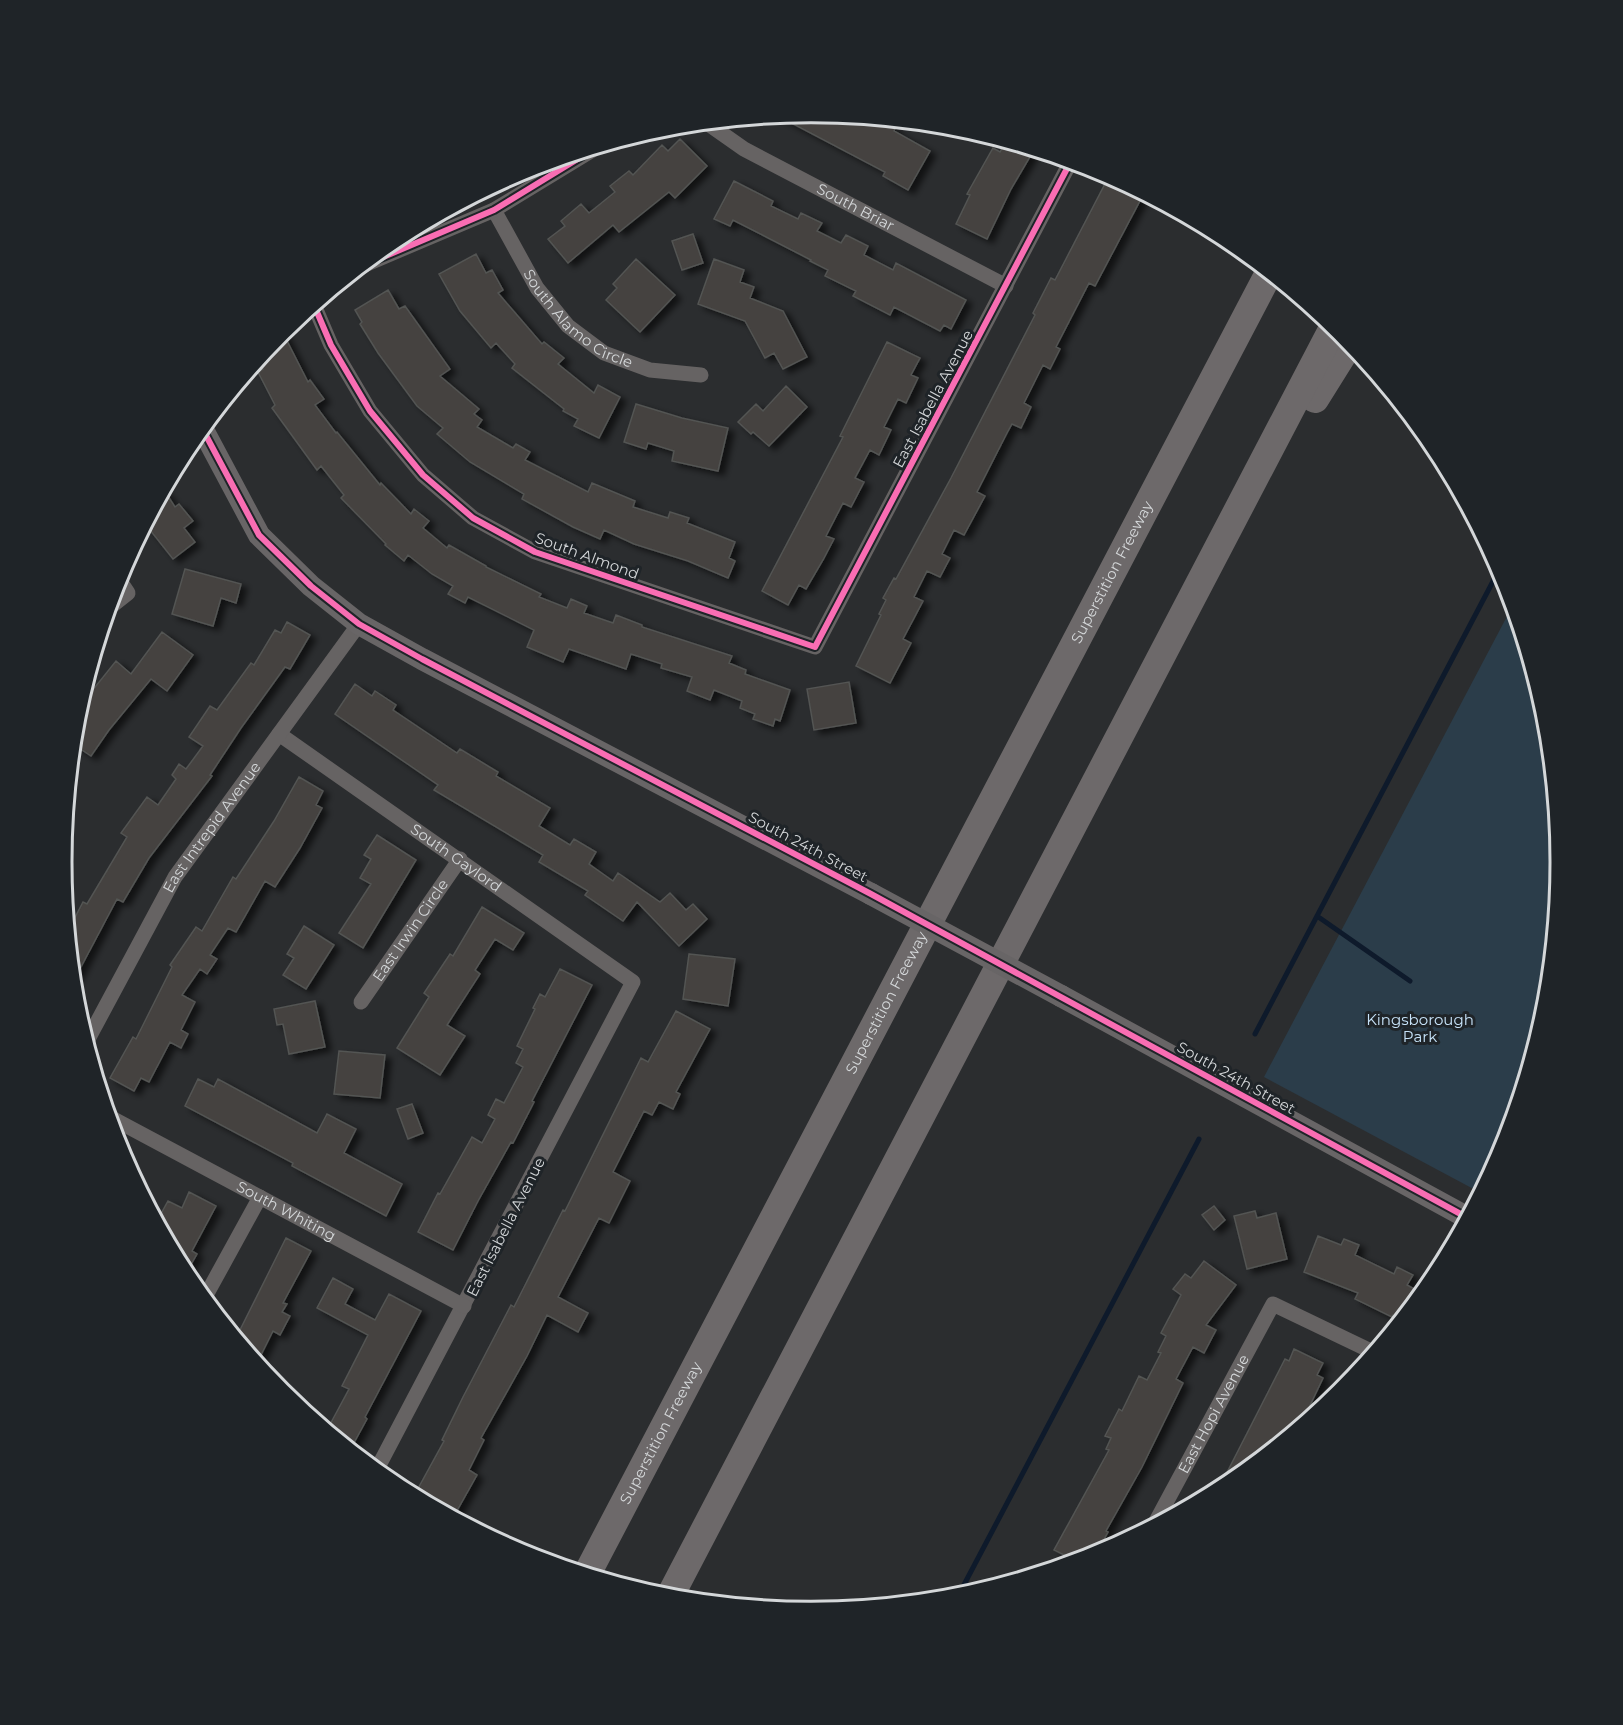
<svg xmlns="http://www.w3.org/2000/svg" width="1623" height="1725" font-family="Montserrat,sans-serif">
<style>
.green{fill:#2b3d4a}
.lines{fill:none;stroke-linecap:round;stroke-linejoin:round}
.stream{stroke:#0e1a2b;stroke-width:5}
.building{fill:#44423f;stroke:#535453;stroke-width:1.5;filter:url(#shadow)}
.street{stroke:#666363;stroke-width:15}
.secondary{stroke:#686566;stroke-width:22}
.highway{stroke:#6d696a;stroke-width:28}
.secondary-bridge{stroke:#686566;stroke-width:22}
.cycleway-casing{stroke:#1f2428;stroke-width:10}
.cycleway{stroke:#f96db3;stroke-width:6}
.labels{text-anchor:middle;stroke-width:6;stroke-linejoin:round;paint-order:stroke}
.street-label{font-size:15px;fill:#d4d7d9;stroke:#1f2428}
.park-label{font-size:15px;fill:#c7e3f9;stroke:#1f2428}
.rim{fill:none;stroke:#d4d7d9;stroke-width:3}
</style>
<defs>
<filter id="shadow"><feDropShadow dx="6" dy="4" stdDeviation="3" flood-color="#0009"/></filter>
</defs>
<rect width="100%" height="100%" fill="#2b2d2f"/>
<!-- green -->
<path class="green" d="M1513 605 1547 717 1561 863 1547 1009 1504 1150 1481 1193 1264 1077Z"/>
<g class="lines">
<!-- stream -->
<path class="stream" d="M1317 916 1410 981
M1255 1034 1500 568
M957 1598 1199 1139"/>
</g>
<!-- building -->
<path class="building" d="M812 112 851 116 865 124 868 118 878 119 895 128 894 131 930 151 908 190 883 176 885 172 778 116Z
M680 139 707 166 675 198 669 192 619 232 613 225 568 263 548 239 565 226 561 221 581 204 589 213 615 192 610 186 629 171 633 175 662 145 668 151Z
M1006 141 1034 150 1011 189 987 239 956 224 970 195 967 194 993 148 1000 152Z
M1107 180 1142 197 1095 286 1089 283 1056 347 1060 349 1050 369 1043 365 1024 403 1031 407 1021 428 1012 424 1007 433 977 492 985 496 964 535 954 530 942 554 950 558 940 577 927 571 914 597 923 601 903 639 911 643 890 683 856 666 881 615 879 614 886 600 883 598 894 578 896 579 951 478 1035 315 1033 313 1051 278 1055 280Z
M734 181 773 201 771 206 798 219 801 213 822 223 817 231 841 243 846 235 868 246 864 255 893 270 896 263 966 300 951 329 944 325 940 331 894 307 890 315 853 296 856 291 825 276 828 270 810 261 811 260 733 220 730 226 714 219Z
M693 234 703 263 682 270 672 241Z
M476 254 486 273 492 270 503 290 498 293 542 344 544 342 564 358 558 364 594 393 598 385 620 397 599 438 574 426 578 419 563 411 564 409 512 368 515 364 496 343 491 348 460 311 439 274Z
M636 259 675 295 640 332 606 300 617 288 613 284Z
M714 259 744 270 740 282 754 287 750 298 783 311 807 357 783 369 774 353 765 358 745 321 698 304Z
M388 290 399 309 405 306 450 369 440 376 479 409 474 414 482 420 477 427 513 448 516 444 530 452 525 460 588 492 592 483 635 501 633 507 668 518 670 512 689 518 687 523 735 542 729 558 735 561 728 578 688 561 634 544 604 530 600 539 573 527 522 499 524 494 470 462 437 434 443 428 417 406 378 353 360 324 362 322 355 310Z
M282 331 308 382 310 380 324 399 315 405 336 433 337 432 380 485 381 483 411 514 414 509 429 521 423 528 447 548 449 545 486 566V567L541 594 539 597 567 608 571 599 587 606 584 613 613 623 616 615 642 625V627L732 656 729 663 746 670 745 674 790 690 780 721 775 719 773 726 753 719 755 714 740 708 742 701 714 690 710 700 687 691 692 677 661 668 662 664 631 654 626 669 569 649 563 662 527 647 534 630 468 597 465 603 448 594 453 586 432 574 408 555 404 561 385 545 386 544 341 498 344 495 321 466 317 470 272 408 275 405 258 372 263 369 258 360Z
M887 342 920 358 911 375 918 378 906 403 898 399 884 427 891 430 879 455 870 450 855 478 864 482 851 507 843 503 826 536 834 539 823 560 806 589 799 585 788 605 762 591 843 437 840 436Z
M786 386 807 407 769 446 753 432 751 434 738 422 756 404 763 411Z
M636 404 682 418 728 428 718 471 672 461 674 451 648 443 646 449 624 442Z
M164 490 175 507 179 504 193 521 184 528 195 542 173 559 146 525Z
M185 569 241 584 236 603 221 598 213 626 172 614Z
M287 622 310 635 290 669 285 667 241 728 210 775 212 776 149 858 123 902 117 899 73 982 68 931 83 902 87 904 127 837 121 833 147 797 158 805 176 779 172 775 179 764 186 769 203 746 189 737 210 706 217 710 251 663 254 665 275 630 281 633Z
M162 632 193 655 167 691 151 679 109 730 91 756 73 744 79 707 116 661 131 674Z
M849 682 856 723 814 730 807 689Z
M355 684 372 696 375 691 396 705 393 710 457 753 460 749 498 772 496 776 550 808 539 826 570 845 574 839 596 852 589 864 613 881 618 873 660 902 670 893 686 910 693 904 707 919 679 946 637 902 623 921 585 895 588 891 539 862 543 855 434 790 438 785 335 714Z
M299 777 323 791 316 805 322 808 300 848 275 887 265 881 236 932 228 928 210 955 217 959 207 974 200 969 182 995 195 1002 181 1030 188 1034 181 1048 170 1042 149 1082 141 1078 134 1091 110 1078 133 1037 136 1039 172 967 170 965 196 927 202 931 233 877 236 879 274 821Z
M377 835 416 860 363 948 339 933 371 884 360 878 371 859 364 855Z
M482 907 524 933 513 950 495 939 475 970 480 974 447 1025 465 1036 440 1075 397 1048 429 997 424 993 450 954 453 956Z
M304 926 334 945 306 989 283 975 294 958 287 954Z
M689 954 735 959 728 1006 683 999Z
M560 969 592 985 532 1101 534 1102 513 1143 511 1142 478 1201 453 1250 418 1232 438 1193 440 1194 472 1137 482 1143 495 1119 488 1115 496 1099 504 1103 523 1067 516 1063 523 1049 517 1046 535 1009 533 1008 540 994 545 997Z
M315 1001 325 1047 289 1054 283 1024 277 1025 274 1009Z
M676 1011 710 1029 676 1092 680 1094 673 1109 659 1102 652 1115 644 1111 613 1172 630 1181 609 1223 599 1218 558 1297 588 1313 578 1332 547 1315 527 1356 481 1438 484 1440 469 1470 477 1475 454 1516 415 1494 444 1441 442 1440 463 1397 511 1305 514 1307 563 1210 565 1211 641 1058 648 1062Z
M339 1051 385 1055 380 1098 334 1094Z
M198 1079 214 1087 218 1079 317 1133 327 1114 356 1129 344 1153 402 1184 386 1216 292 1166 293 1163 185 1106Z
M412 1104 423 1133 408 1139 397 1109Z
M189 1192 216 1206 192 1251 197 1254 185 1275 157 1221 168 1201 182 1208Z
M1214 1206 1225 1220 1214 1230 1202 1215Z
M1255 1211 1257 1218 1276 1213 1287 1259 1247 1269 1234 1216Z
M1318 1236 1341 1245 1344 1239 1359 1245 1355 1255 1394 1274 1397 1267 1413 1275 1407 1285 1423 1294 1402 1319 1393 1315 1392 1317 1355 1299 1358 1293 1304 1272Z
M286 1238 311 1251 283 1303 287 1304 282 1312 290 1316 280 1335 273 1331 257 1363 236 1338Z
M1204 1261 1236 1285 1206 1325 1216 1330 1204 1353 1193 1347 1176 1379 1183 1383 1142 1467 1106 1531 1108 1532 1095 1556 1078 1562 1054 1550 1109 1450 1106 1449 1111 1438 1105 1436 1119 1409 1122 1411 1139 1376 1147 1380 1161 1353 1158 1352 1166 1336 1161 1333 1181 1295 1173 1289 1185 1274 1191 1278Z
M333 1278 353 1289 345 1304 375 1320 389 1294 421 1311 365 1417 367 1419 350 1450 327 1430 349 1389 342 1386 368 1335 317 1308Z
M1294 1349 1323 1363 1317 1375 1323 1378 1306 1414 1312 1417 1228 1486 1217 1492 1285 1359 1289 1361Z"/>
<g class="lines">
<!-- street -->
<g class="street">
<path id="s1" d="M707 123 744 149 1006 286"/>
<path id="s2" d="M494 210 537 288 568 326 604 353 650 370 701 375"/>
<path d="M362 266 494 210 594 149"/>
<path d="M314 305 331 345 370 411 423 475 473 518 535 552 815 647 1071 161"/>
<path d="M109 608 128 593 118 578"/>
<path id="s3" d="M279 734 633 982 376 1471"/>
<path id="s4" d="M361 1002 460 859"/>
<path id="s5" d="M86 1043 175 877 359 624"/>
<path id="s6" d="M108 1116 464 1306"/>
<path d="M204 1299 260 1197"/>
<path id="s7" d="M1154 1525 1273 1304 1375 1353"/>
</g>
<!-- secondary -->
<path class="secondary" d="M202 428 259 535 311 586 359 624 422 659 871 894
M1061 996 1468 1218"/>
<!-- highway -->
<g class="highway">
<path d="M1315 399 1350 343"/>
<path id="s8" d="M587 1574 1269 273"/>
<path d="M669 1598 1334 326"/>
</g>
<!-- secondary-bridge -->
<path class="secondary-bridge" d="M871 894 1061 996"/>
<defs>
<path id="cycleway" d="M362 266 494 210 594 149
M314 305 331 345 370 411 423 475 473 518 535 552 815 647 1071 161
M202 428 259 535 311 586 359 624 422 659 871 894 1468 1218"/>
</defs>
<!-- cycleway casing -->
<use href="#cycleway" class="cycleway-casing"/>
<!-- cycleway -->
<use href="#cycleway" class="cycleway"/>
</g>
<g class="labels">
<!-- street labels -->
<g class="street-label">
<text dy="5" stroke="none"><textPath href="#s1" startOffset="171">South Briar</textPath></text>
<text dy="5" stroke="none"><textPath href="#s2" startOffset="141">South Alamo Circle</textPath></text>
<text transform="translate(933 399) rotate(-62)" y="5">East Isabella Avenue</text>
<text transform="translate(587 556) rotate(20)" y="5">South Almond</text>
<text dy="5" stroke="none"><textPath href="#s8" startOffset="1131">Superstition Freeway</textPath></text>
<text dy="5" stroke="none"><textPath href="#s5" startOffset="250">East Intrepid Avenue</textPath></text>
<text transform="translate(808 847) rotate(28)" y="5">South 24th Street</text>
<text dy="5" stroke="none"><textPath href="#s3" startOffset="216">South Gaylord</textPath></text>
<text dy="5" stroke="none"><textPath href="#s4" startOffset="87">East Irwin Circle</textPath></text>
<text dy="5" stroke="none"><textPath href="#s8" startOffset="645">Superstition Freeway</textPath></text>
<text transform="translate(1236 1078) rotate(29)" y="5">South 24th Street</text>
<text dy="5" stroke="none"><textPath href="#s6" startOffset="202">South Whiting</textPath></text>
<text transform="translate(506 1227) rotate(-63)" y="5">East Isabella Avenue</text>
<text dy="5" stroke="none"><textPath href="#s7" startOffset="126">East Hopi Avenue</textPath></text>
<text dy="5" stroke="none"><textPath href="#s8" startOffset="159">Superstition Freeway</textPath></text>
</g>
<!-- park labels -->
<g class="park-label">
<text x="1420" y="1025">Kingsborough<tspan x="1420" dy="17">Park</tspan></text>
</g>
</g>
<!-- crop -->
<path d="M0 0H1623V1725H0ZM72 862a739 739 0 1 1 1478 0a739 739 0 1 1-1478 0Z" fill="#1f2428" fill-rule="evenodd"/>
<path class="rim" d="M72 862a739 739 0 1 1 1478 0a739 739 0 1 1-1478 0Z"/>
</svg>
